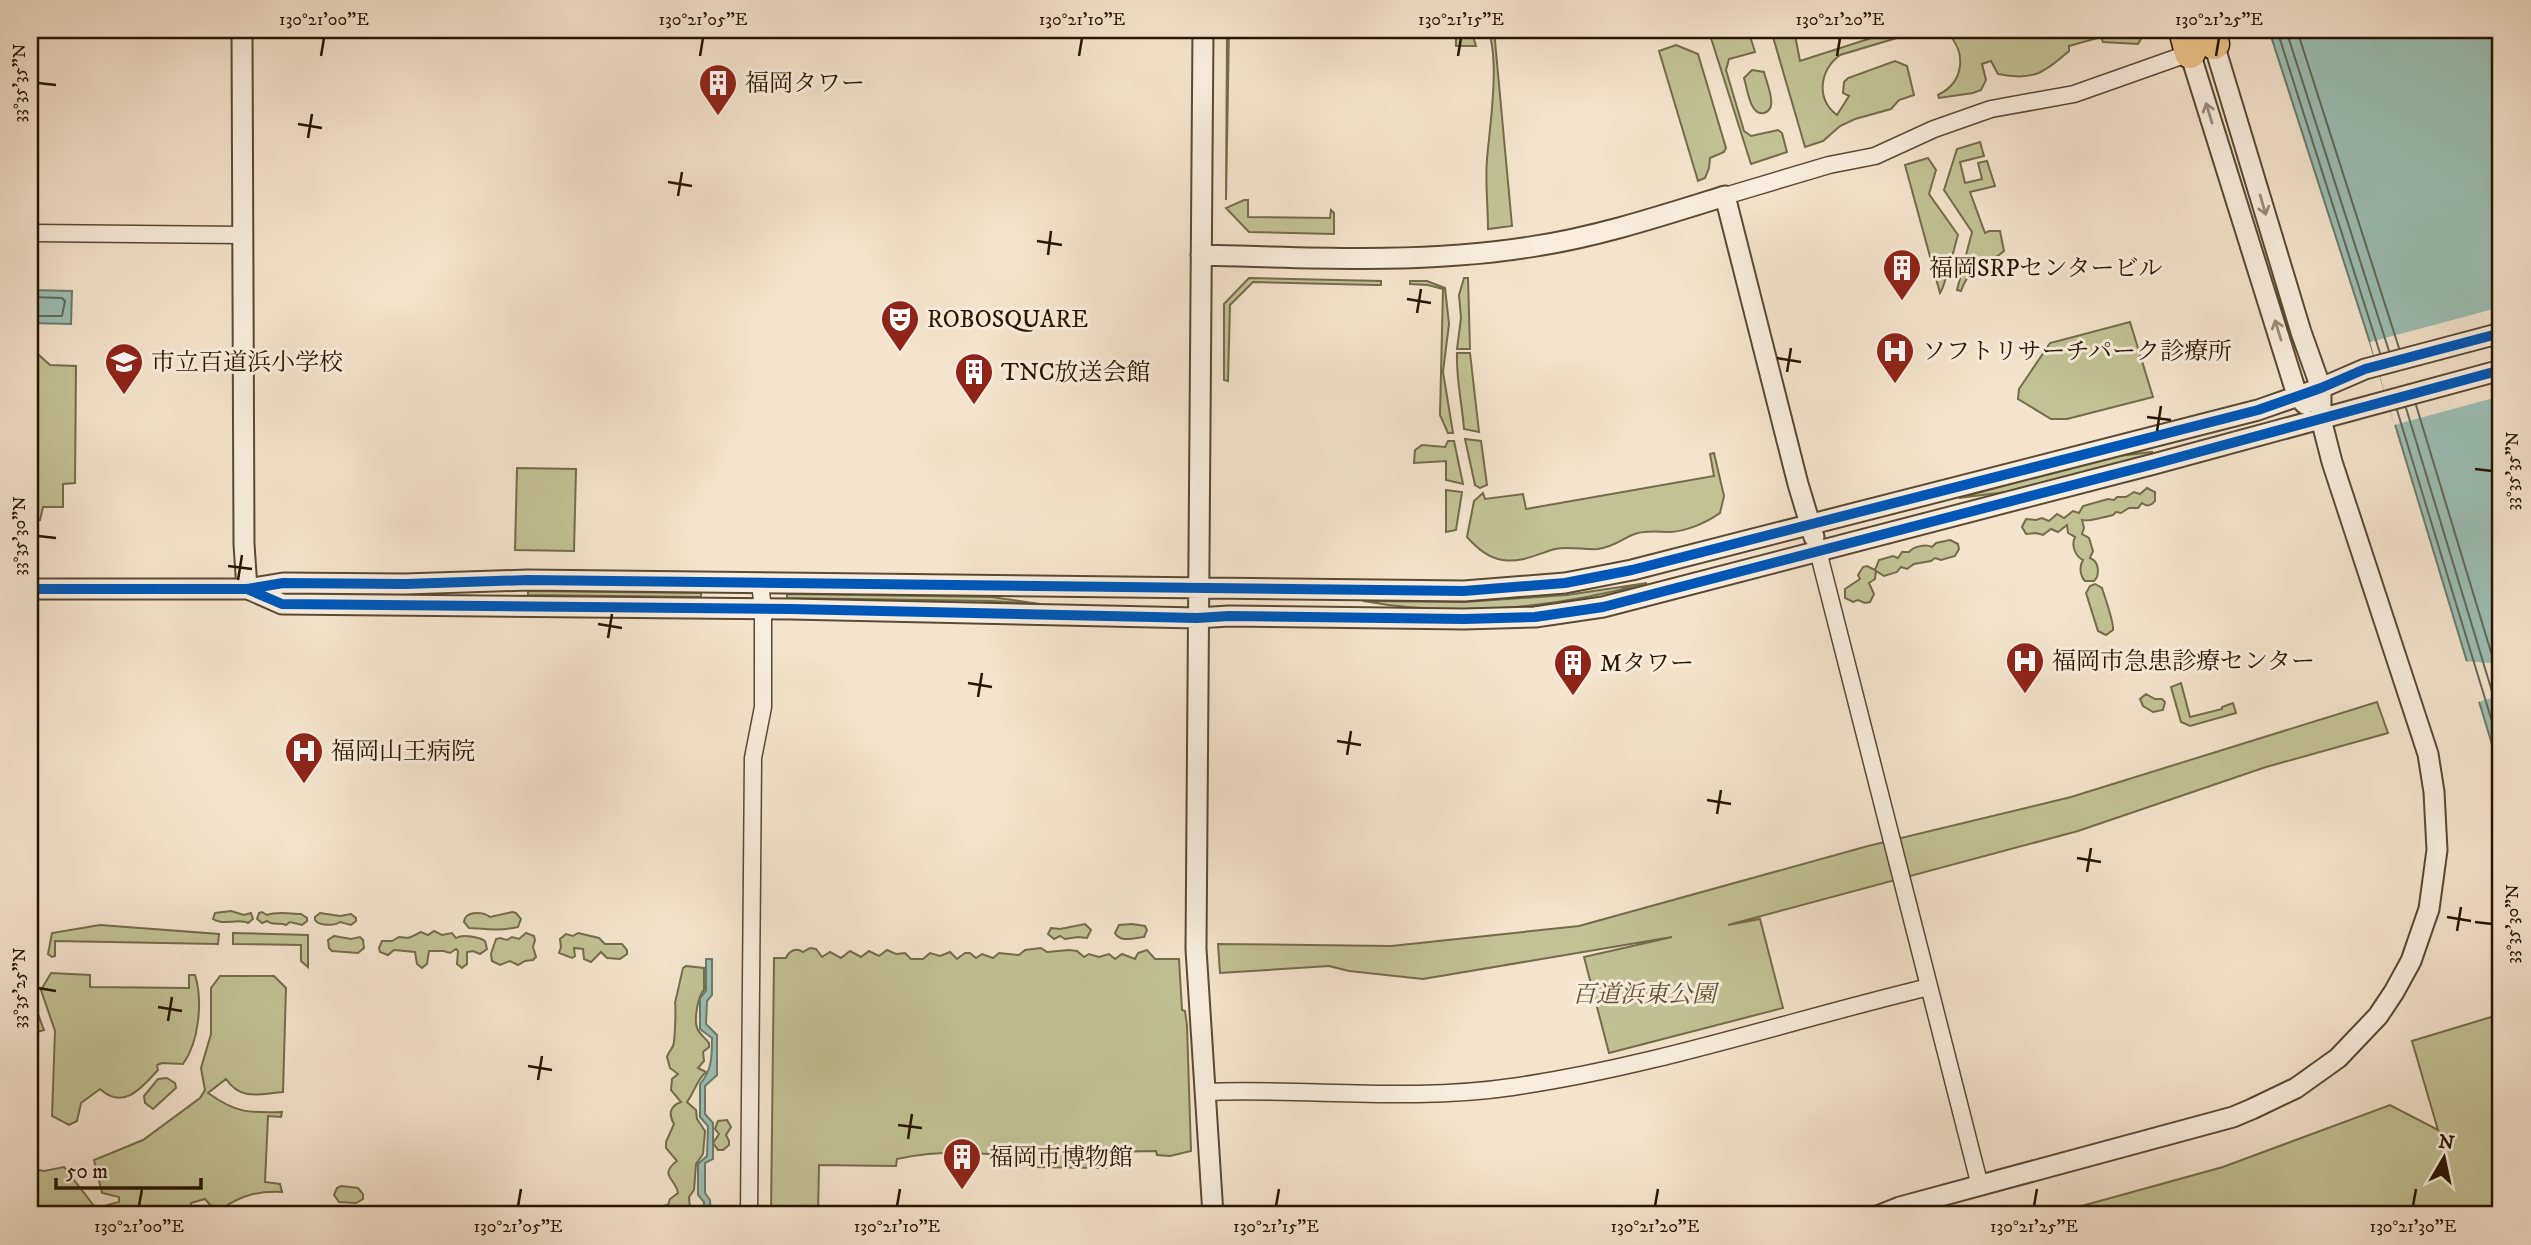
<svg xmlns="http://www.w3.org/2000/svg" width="2531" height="1245" font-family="'IM FELL DW Pica','Noto Serif JP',serif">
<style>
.green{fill:#c2c294;stroke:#746c4a;stroke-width:2}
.water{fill:#9cbfb5;stroke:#6d7b6d;stroke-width:2}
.pier{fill:#f4e4cd}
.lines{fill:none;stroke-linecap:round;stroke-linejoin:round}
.shore{stroke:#626a5a;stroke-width:2}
.minor-casing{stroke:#5a4933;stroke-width:19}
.tertiary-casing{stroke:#5a4933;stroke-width:23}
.motorway-casing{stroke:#271500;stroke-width:33}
.minor{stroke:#f8edde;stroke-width:16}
.tertiary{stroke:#f8edde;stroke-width:19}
.motorway{stroke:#eac286;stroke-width:30}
.cycleway-casing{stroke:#f8edde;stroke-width:15}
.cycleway{stroke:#0057b8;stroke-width:10}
.oneway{stroke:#9a8c7a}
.ticks{fill:none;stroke:#271500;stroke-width:2.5}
.labels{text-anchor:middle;stroke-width:6;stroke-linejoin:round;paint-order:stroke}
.poi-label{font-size:24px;fill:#271500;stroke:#f8edde;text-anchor:start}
.park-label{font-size:24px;font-style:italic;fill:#5d5234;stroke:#f8edde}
.neatline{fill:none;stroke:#271500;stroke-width:2.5}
.ticks-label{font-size:18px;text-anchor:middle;fill:#271500}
</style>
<rect width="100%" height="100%" fill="#f4e4cd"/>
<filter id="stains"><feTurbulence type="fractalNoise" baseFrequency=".00286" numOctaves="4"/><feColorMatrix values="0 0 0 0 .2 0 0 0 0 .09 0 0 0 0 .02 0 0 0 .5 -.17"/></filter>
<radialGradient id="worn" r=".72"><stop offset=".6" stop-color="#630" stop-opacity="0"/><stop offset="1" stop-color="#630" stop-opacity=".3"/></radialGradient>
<!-- green -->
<path class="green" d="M1227 30H1229L1226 200Z
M1456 30H1471L1476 46H1456Z
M1488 30H1494L1512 226 1488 229C1488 206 1485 182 1487 159 1490 125 1500 60 1488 30Z
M1727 30H1748L1755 52 1729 59 1726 70 1744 131 1751 136 1778 130 1782 133 1787 152 1751 164 1710 35Z
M1771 30H1794L1800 61 1887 33V30H1897L1900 37 1840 55C1819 71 1816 99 1837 115L1849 96 1843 93 1844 82 1848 78 1895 61 1907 66 1914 95 1899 100 1891 109 1855 119 1840 126 1823 141 1805 147Z
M1944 30H2146L2138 44 2103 42 2101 37 2069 46V51C2043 74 2032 81 1998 74L1991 61 1982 64 1986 80 1981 90 1973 93 1939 98 1938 95C1966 81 1967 49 1944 30Z
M1676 45 1698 54 1726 148 1724 152 1710 158 1709 168 1705 178 1698 181 1659 51Z
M1752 70 1764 72C1766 81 1773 96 1771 105 1771 108 1768 112 1764 113 1750 117 1747 87 1744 78Z
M1980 142 1984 156 1960 162 1965 183 1982 179 1978 163 1987 161 1995 186 1970 192 1985 233 1989 231H2000L2004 251C1986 267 1970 264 1961 291L1957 290 1972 232 1944 190 1957 149Z
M1928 158 1936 170 1929 194 1958 235C1954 248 1946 284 1940 293L1905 165Z
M1244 200H1248V217L1330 218 1331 210 1334 213V234L1249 232 1226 208Z
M1249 278 1381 281V285H1376L1253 282 1230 305 1228 381 1224 380V304Z
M1464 278H1468L1470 349H1457L1461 318 1459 295Z
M1410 281H1427L1445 288 1449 324 1443 372 1453 433H1448L1440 415 1443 289 1428 285 1410 284Z
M2130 322 2153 397 2067 419H2051L2018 399 2019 389 2050 343Z
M30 347 50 365 76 366 75 483 63 484V507H43L40 520 30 521Z
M1457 353H1470L1479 432 1464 429C1462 403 1456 379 1457 353Z
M1465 439 1481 441 1487 485 1480 488 1475 485Z
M1448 441H1454L1463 484 1446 480V461L1414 463 1415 450 1422 445 1445 447Z
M2152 452V455L2006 492 1959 498 2110 457Z
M1714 453 1724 496 1720 513C1706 523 1687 531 1670 532 1659 532 1649 530 1638 533 1623 537 1618 546 1598 549 1584 550 1569 546 1555 549 1537 554 1522 563 1503 560 1488 558 1477 548 1467 537L1474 501 1483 493 1485 499 1523 494 1526 509 1714 476 1710 454Z
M517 468 576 469 574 551 515 550Z
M2147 488 2155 492V501C2151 506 2147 507 2142 503L2138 508H2129L2121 513 2116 512 2113 515C2104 517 2089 522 2082 520L2084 528 2082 534 2089 538 2093 551 2090 558C2098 561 2099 570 2097 577L2094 581H2085C2080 576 2079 566 2083 560 2075 556 2071 545 2075 537L2068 533 2067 525 2058 532 2051 529 2043 535 2036 533 2026 534 2022 527 2026 519 2036 520 2042 518 2049 521 2057 514 2064 518 2073 511 2079 513 2083 506 2108 499 2114 500 2117 497H2126L2134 492 2140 494Z
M1446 490 1462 492 1456 530 1446 532Z
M1950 540 1958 544 1959 549 1955 556 1941 560 1935 558 1931 561 1914 564 1907 569 1901 567 1897 572 1884 576 1876 571 1875 579 1869 583 1874 594 1870 602 1865 603 1858 600 1853 602 1845 598V589L1860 579 1858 575 1863 567 1867 566 1875 570 1879 560 1893 556 1898 558 1902 552H1909C1914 546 1926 544 1932 547L1936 543Z
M1647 583C1556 608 1456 618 1363 601L1464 602 1567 595Z
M2095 584 2102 588C2105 598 2114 622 2113 630L2106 635 2098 631 2086 593 2090 586Z
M528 591 701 593V597L528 595Z
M787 594 991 597 1040 604 991 601 787 598Z
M2181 683 2190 717 2222 709V707L2233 703 2236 713 2190 726 2181 722 2171 687Z
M2146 694 2155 699H2162L2165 702 2163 710 2153 712 2143 706 2140 699Z
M2377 702 2388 733 2266 767 2078 831 1728 925 1760 919 1783 1008 1609 1053 1584 957 1672 937 1423 979 1349 971 1329 966 1220 973 1218 944 1391 946 1579 926 1868 846 2071 797Z
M231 911 244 915 251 913 253 919 248 923C238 918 223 926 213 919L215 913Z
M262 912 267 915C278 911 291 914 301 914L307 918V921L302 925 290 922 286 925C280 922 272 926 267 921L262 923 257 919 259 913Z
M512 912 516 913 521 919 518 927C500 931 486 929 469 928L464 922 465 918C470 911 484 912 490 917Z
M320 913 340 916 351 914 356 918V921L351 925 340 922C335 926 319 926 315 920V917Z
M1085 924 1091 930 1087 938 1078 937 1065 939 1060 936 1054 939 1048 934 1051 928 1060 929Z
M1132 924 1145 926 1147 930 1144 937C1135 938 1120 943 1115 933L1119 925Z
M100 925 219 934 218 944 55 941V956L52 957 48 954 52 933Z
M434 931 442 935 452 933 456 938C463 934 479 937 485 941L487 949 480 954 473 951 467 952V964L462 968 457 964 458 951 456 949 450 953 444 951H429L427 964 422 968 417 964 415 952 394 950 388 955 380 952 379 948 382 941H392L399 937C413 939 409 937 421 932L428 935Z
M233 933 308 935V967L301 961V945L233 944Z
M526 933 534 936 535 940 533 947 536 957 533 960 525 961 518 965 510 961 500 965 492 961 491 954 496 939 500 938 507 940 512 937 519 939Z
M578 933 599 938 605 944H622L627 950V954L620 959 607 958 601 952 591 962 584 959 583 949 574 948 575 956 572 958 559 953 561 947 560 939 566 934 573 936Z
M334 936 351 939 360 937 363 940 364 948 358 953 332 951 329 948 328 940Z
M810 948 816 949 822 957 830 952 841 958 850 951 861 957 869 951 879 956 887 950 896 954 905 953 911 959H923L930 953 940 956 950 952 957 959 965 953H970L976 958 982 954 993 958 999 953 1019 955 1025 950 1041 948 1047 952 1069 950 1077 951 1084 957 1089 954 1099 957 1109 954 1115 959 1122 954 1135 959 1138 953 1147 950 1155 959H1179L1182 1010 1185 1011 1187 1025 1191 1151 1170 1156 1157 1155 1156 1151 1106 1152V1168L1027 1167V1161C983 1150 941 1150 897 1159L896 1166 819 1165 818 1215H771L774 958H786C789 951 796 947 803 952Z
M686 966 704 968V990C698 996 693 1021 698 1030 700 1034 706 1039 709 1043V1047L703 1052 704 1061 698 1068 706 1072C696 1081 695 1091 687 1102L696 1110 697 1119 705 1131 703 1154 696 1164 694 1190 689 1197 690 1209 697 1212V1215H649L652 1208 668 1205 670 1199 678 1193C676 1179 658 1175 677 1161L666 1148V1142L674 1124C668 1114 670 1106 681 1102L671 1090 672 1079 678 1074 670 1068 667 1057C668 1053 671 1050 673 1046 675 1042 676 1008 675 1003L683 968Z
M51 973 90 975V987L189 988V975H195C203 1001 199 1042 183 1064L162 1063 157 1065 158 1070C141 1089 123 1110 100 1089L81 1103 77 1121 69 1125 52 1116 55 1031 41 990Z
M220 976H274L286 988 283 1092C259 1094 241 1101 226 1079L208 1093C236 1113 248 1113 282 1112L281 1117 268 1116 265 1182 280 1184 282 1192C258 1191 242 1195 223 1208L229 1215H219L205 1199 191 1203 190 1215H115L107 1205 119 1202V1197L102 1193 94 1160 143 1140 200 1098 205 1090 201 1068 211 1034V988Z
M30 993 44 1030 33 1033 30 1045Z
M2501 1014V1215H2049L2223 1167 2390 1105 2438 1130 2412 1041Z
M167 1078 175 1083 176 1088 153 1109 145 1103 144 1096 158 1079Z
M727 1120 731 1127 726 1135 729 1141V1145L723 1150H718L713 1143 719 1134 715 1129 718 1121Z
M64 1167 101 1215H30L32 1169 44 1171Z
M341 1186 358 1188 363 1194V1199L356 1203 339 1202 334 1195 337 1188Z"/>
<!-- water -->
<path class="water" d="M2269 30H2501V774L2374 355Z
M30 290 72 291 71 324 30 323Z
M706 959H712V995L707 1001 706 1024 717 1035V1075L705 1086V1114L713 1123V1159L705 1163V1193L710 1200 711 1215H703L704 1202 698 1195V1164L707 1156 708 1126 700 1117V1084C712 1070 712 1057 712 1038L700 1029V998L706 991Z"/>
<!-- pier -->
<path class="pier" d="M2501 307V396L2394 425 2370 342Z
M2463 661 2501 664V695L2475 703Z"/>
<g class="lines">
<!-- shore -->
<path class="shore" d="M2277 30 2380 353
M2286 30 2389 351
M2297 30 2399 348
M30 297 62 298 65 301 62 316H30
M2416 405 2501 685
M2406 408 2501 721
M2397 410 2501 751"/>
<defs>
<path id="minor" d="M1725 196 1829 165 1875 156 1934 129 1991 109 2074 94 2190 53
M30 233 242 235
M1818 551 1980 1186
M1205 1092C1307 1088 1411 1102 1512 1087 1653 1067 1791 1020 1929 987
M749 1215 753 758 763 707V609L760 583"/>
<path id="tertiary" d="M242 30 244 544 247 589
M1203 30 1196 949 1213 1215
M2190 53 2297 395 2305 404
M1201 255C1310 258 1422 264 1530 247 1597 237 1661 216 1725 196L1798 484 1814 537
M30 589H247L283 583 405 584 528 580 1464 591 1565 583 1632 570 2258 410 2321 388 2365 369 2501 333
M248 589 282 604 791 609 1197 618 1229 616 1464 619 1535 617 1603 607 2154 464 2501 370
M1880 1215 1900 1207 2233 1117 2252 1109 2296 1088 2338 1058 2378 1016 2394 992 2411 961 2429 909 2437 850 2434 792 2428 754 2332 462 2321 419V388L2301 332 2214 44"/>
<path id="motorway" d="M2184 30 2190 53
M2209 30 2214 44"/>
</defs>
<!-- minor casing -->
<use href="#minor" class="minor-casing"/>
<!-- tertiary casing -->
<use href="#tertiary" class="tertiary-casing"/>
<!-- motorway casing -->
<use href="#motorway" class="motorway-casing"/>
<!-- minor -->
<use href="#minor" class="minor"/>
<!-- tertiary -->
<use href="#tertiary" class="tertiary"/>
<!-- motorway -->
<use href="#motorway" class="motorway"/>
<defs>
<path id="cycleway" d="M30 589H247L283 583 405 584 528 580 1464 591 1565 583 1632 570 2258 410 2321 388 2365 369 2501 333
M247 589 282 604 791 609 1197 618 1229 616 1464 619 1535 617 1603 607 2154 464 2501 370"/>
</defs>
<!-- cycleway casing -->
<use href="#cycleway" class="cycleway-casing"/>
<!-- cycleway -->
<use href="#cycleway" class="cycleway"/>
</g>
<!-- one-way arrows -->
<defs><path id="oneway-shaft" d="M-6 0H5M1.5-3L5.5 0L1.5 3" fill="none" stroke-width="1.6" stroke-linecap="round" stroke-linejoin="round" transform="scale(1.75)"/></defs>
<g class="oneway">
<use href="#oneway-shaft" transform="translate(2209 113) rotate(-107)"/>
<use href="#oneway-shaft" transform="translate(2263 205) rotate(74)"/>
<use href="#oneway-shaft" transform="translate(2278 330) rotate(-107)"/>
</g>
<!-- ticks -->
<path class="ticks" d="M321 56 324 38M700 56 703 38M1079 56 1082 38M1458 56 1461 38M1837 56 1840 38M2216 56 2219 38M38 83 56 85M298 124 322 128M308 138 312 114M668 182 692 186M678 196 682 172M1037 241 1062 245M1048 255 1051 231M1407 299 1431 303M1417 313 1421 289M1777 358 1801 362M1787 372 1791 348M2147 417 2171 420M2157 431 2161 406M2475 469 2492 471M38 536 56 538M228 566 252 569M238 580 242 555M598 624 622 628M608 638 612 614M968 683 992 687M978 697 982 673M1337 741 1361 745M1347 755 1351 731M1707 800 1731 804M1717 814 1721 790M2077 858 2101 862M2087 872 2091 848M2447 917 2471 921M2475 922 2492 924M2457 931 2461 907M38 988 56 991M158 1007 182 1011M168 1021 172 997M528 1066 552 1070M538 1080 542 1056M898 1125 922 1128M908 1139 912 1114M139 1206 142 1189M518 1206 521 1189M897 1206 900 1189M1276 1206 1279 1189M1655 1206 1658 1189M2034 1206 2037 1189M2413 1206 2416 1189"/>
<!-- icons -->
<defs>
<symbol id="building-pin" viewBox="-11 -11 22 30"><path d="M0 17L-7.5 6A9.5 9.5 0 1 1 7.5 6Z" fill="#8f2418" stroke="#f8edde"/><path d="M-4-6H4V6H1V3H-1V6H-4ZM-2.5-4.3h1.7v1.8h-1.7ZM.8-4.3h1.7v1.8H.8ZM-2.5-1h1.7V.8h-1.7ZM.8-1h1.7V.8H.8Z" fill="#fff"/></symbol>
<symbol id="theatre-pin" viewBox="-11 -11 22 30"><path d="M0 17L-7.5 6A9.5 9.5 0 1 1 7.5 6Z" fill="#8f2418" stroke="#f8edde"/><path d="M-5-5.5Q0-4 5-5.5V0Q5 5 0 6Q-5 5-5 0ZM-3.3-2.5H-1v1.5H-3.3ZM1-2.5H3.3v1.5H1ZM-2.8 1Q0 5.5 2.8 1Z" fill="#fff"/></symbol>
<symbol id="hospital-pin" viewBox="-11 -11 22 30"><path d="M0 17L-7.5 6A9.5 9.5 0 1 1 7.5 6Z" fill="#8f2418" stroke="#f8edde"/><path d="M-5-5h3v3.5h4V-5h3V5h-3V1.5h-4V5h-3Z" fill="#fff"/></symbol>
<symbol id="school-pin" viewBox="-11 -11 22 30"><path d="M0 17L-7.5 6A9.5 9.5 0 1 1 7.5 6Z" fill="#8f2418" stroke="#f8edde"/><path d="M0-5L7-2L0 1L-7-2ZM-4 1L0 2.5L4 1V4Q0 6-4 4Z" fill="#fff"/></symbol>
</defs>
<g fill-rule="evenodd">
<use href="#building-pin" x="696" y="61" width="44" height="60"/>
<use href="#building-pin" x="1880" y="246" width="44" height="60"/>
<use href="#theatre-pin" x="878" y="297" width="44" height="60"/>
<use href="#hospital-pin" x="1873" y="329" width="44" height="60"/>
<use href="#school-pin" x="102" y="340" width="44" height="60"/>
<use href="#building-pin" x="952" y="350" width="44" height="60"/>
<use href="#hospital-pin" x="2003" y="639" width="44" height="60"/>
<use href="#building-pin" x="1551" y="641" width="44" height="60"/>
<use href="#hospital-pin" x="282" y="729" width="44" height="60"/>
<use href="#building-pin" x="940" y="1135" width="44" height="60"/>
</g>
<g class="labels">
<!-- poi labels -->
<g class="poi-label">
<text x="745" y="91">福岡タワー</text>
<text x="1929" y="276">福岡SRPセンタービル</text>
<text x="927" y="327">ROBOSQUARE</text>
<text x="1922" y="359">ソフトリサーチパーク診療所</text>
<text x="151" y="370">市立百道浜小学校</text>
<text x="1001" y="380">TNC放送会館</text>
<text x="2052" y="669">福岡市急患診療センター</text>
<text x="1600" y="671">Mタワー</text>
<text x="331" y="759">福岡山王病院</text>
<text x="989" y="1165">福岡市博物館</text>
</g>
<!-- park labels -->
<g class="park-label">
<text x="1644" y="1002">百道浜東公園</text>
</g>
</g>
<!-- margin -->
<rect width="2531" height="1245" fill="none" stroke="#f4e4cd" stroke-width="77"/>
<!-- north arrow -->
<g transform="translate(2444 1158) rotate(9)" stroke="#f8edde" stroke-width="5" paint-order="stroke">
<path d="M0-5L12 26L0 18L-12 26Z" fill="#271500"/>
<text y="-10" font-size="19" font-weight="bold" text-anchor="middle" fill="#271500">N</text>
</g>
<!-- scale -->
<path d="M56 1178v10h145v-10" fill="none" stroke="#271500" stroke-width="3.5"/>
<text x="66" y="1178" font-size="21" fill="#271500" stroke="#f8edde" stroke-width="5" paint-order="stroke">50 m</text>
<rect x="38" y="38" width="2454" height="1168" class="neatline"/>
<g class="ticks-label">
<text x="324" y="25">130°21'00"E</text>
<text x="703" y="25">130°21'05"E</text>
<text x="1082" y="25">130°21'10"E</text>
<text x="1461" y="25">130°21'15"E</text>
<text x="1840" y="25">130°21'20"E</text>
<text x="2219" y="25">130°21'25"E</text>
<text transform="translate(19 83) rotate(-90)" y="6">33°35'35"N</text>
<text transform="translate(2512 471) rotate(-90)" y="6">33°35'35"N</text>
<text transform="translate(19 536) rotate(-90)" y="6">33°35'30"N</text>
<text transform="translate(2512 924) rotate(-90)" y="6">33°35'30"N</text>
<text transform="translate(19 988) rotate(-90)" y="6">33°35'25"N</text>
<text x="139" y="1232">130°21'00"E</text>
<text x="518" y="1232">130°21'05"E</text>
<text x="897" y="1232">130°21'10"E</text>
<text x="1276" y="1232">130°21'15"E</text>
<text x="1655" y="1232">130°21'20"E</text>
<text x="2034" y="1232">130°21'25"E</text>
<text x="2413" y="1232">130°21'30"E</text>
</g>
<rect width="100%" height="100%" filter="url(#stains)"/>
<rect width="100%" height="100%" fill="url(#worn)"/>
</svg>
